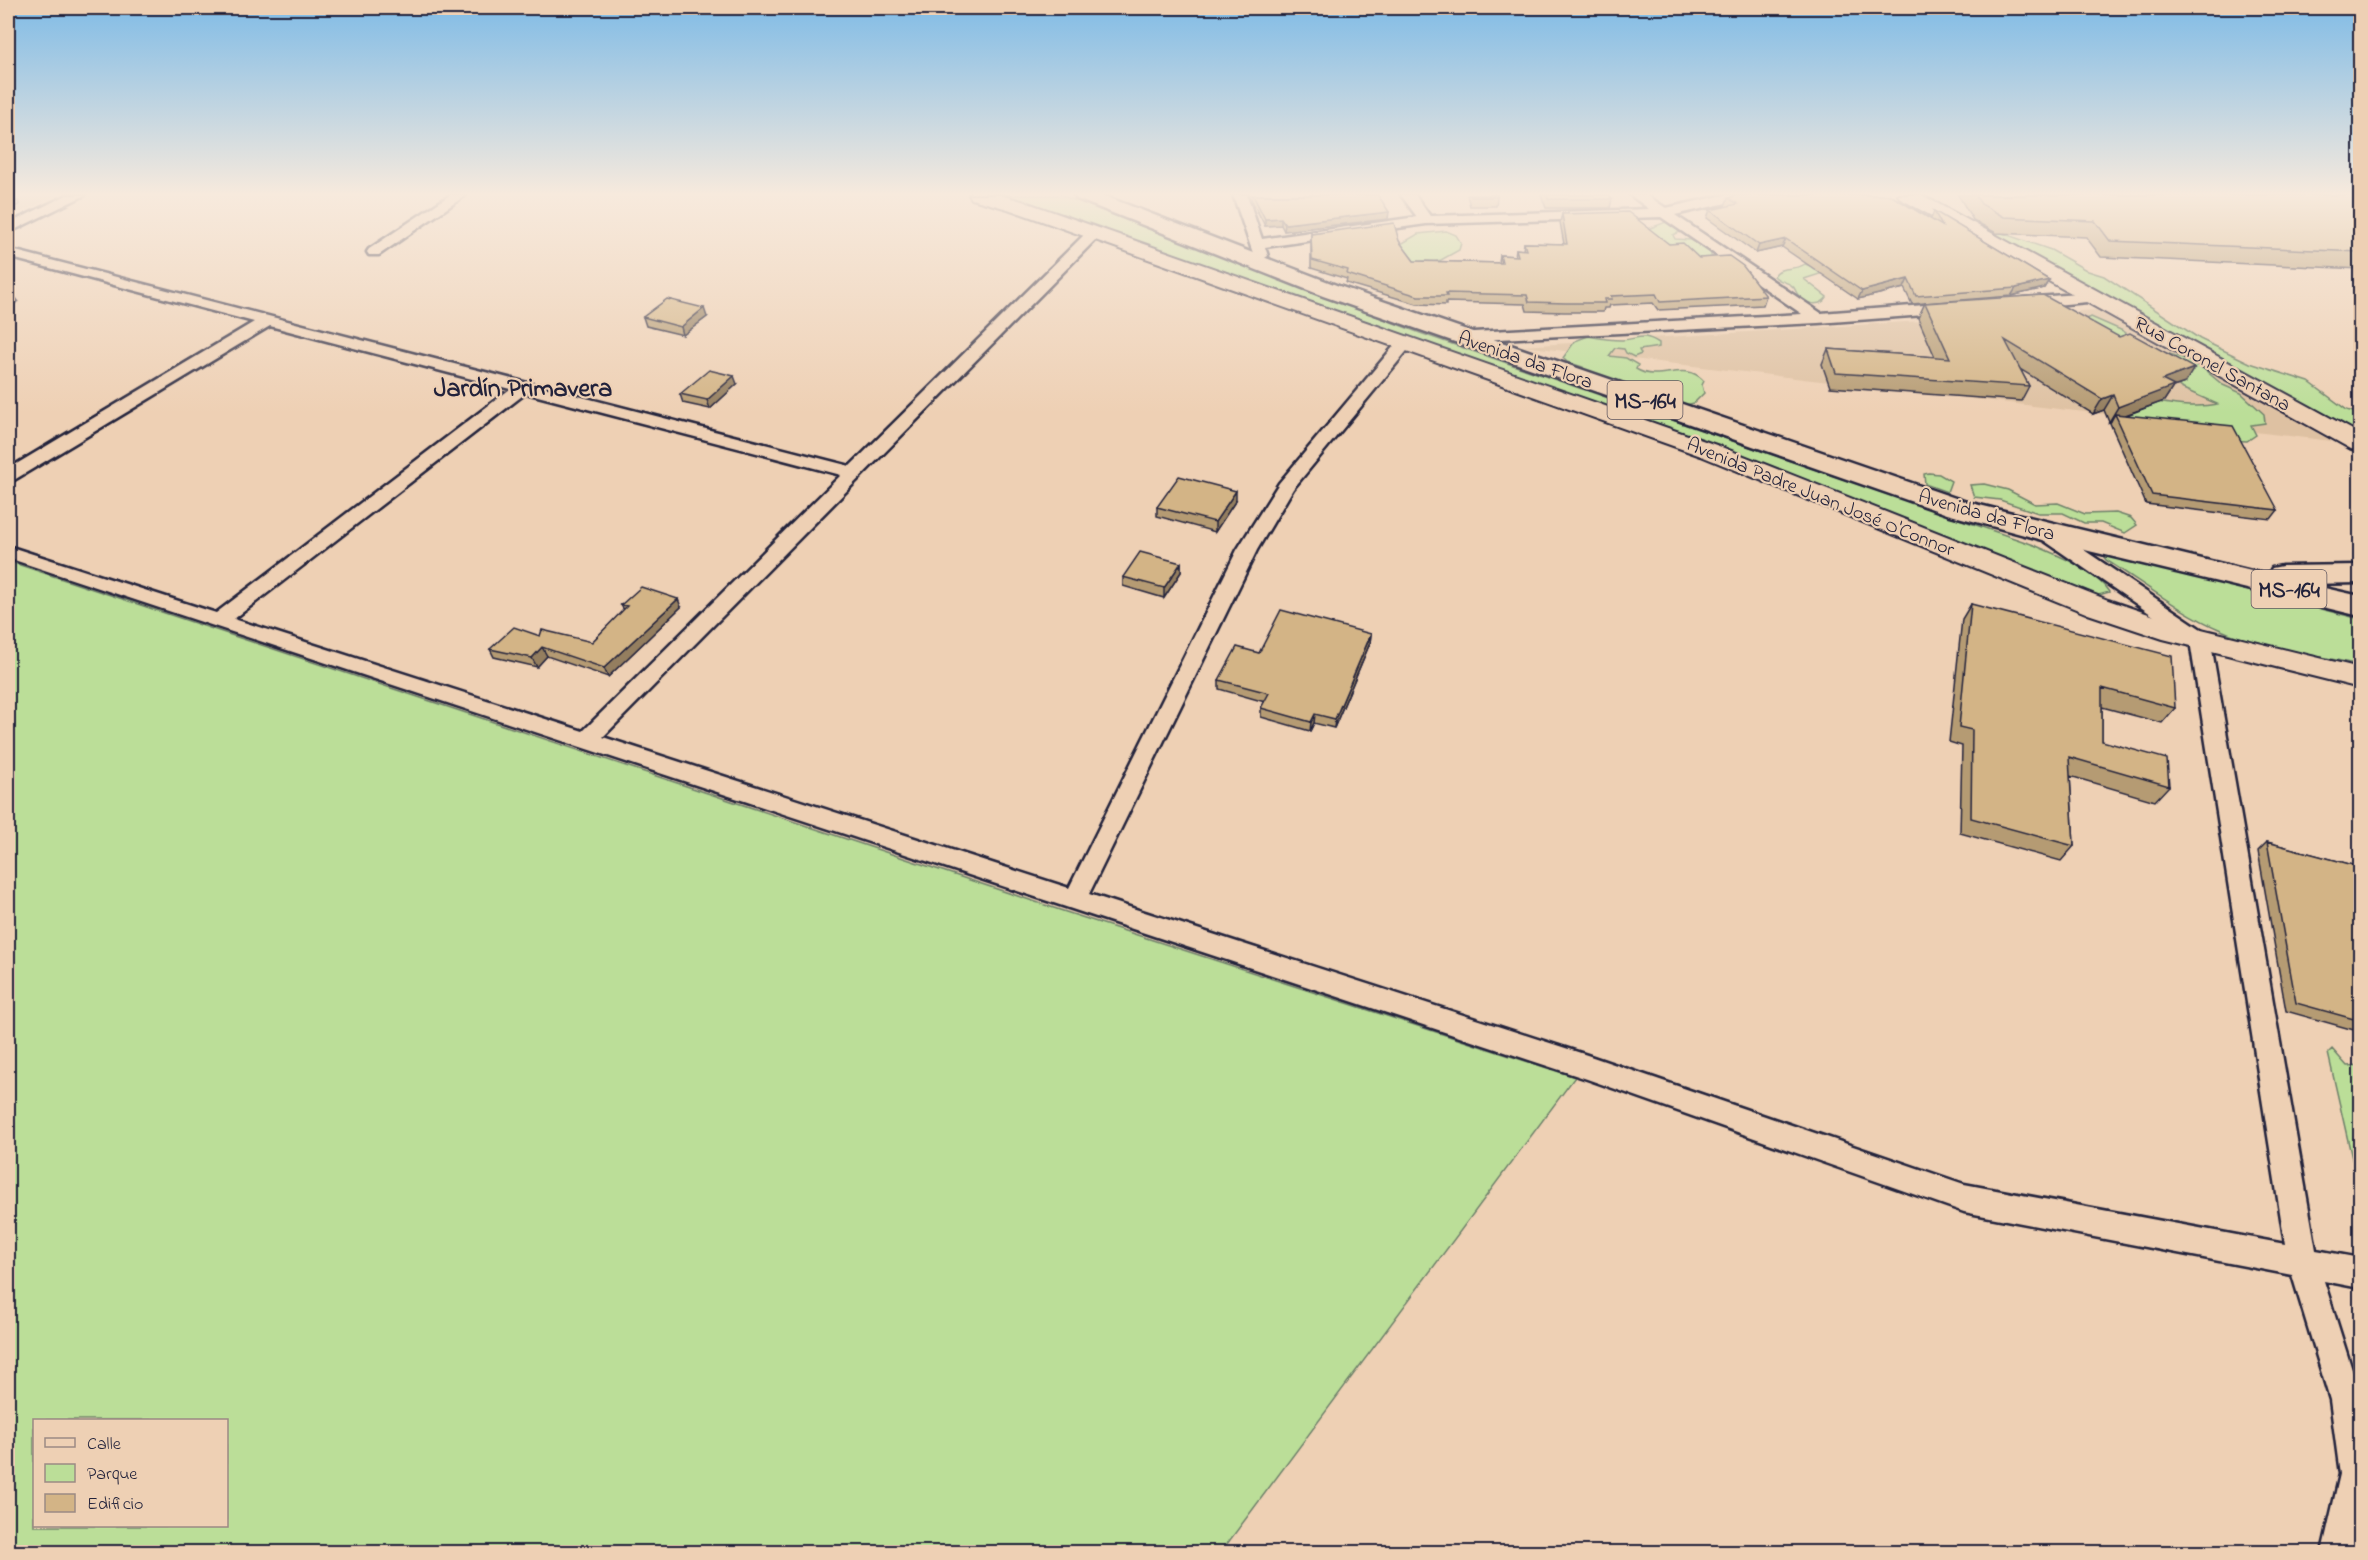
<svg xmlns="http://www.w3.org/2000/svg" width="2368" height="1560" font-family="'Indie Flower',sans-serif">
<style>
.built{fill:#dec1a2}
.green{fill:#bbde98;stroke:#6e806a;stroke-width:1.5;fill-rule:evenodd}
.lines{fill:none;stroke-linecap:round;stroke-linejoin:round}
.lane-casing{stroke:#22223b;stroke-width:4}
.street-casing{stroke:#22223b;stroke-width:5}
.secondary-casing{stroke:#22223b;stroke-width:4}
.primary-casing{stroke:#22223b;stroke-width:5}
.lane{fill:#eed0b4;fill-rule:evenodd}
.street{fill:#eed0b4;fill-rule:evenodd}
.secondary{fill:#eed0b4;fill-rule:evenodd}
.primary{fill:#eed0b4;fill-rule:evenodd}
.wall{fill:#b59b73;stroke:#22223b;stroke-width:1.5}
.shaded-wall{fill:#947e5e;stroke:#22223b;stroke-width:1.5}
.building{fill:#d3b486;stroke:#22223b;stroke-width:1.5}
.labels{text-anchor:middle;stroke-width:4.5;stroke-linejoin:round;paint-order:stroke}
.far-street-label{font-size:20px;fill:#22223b;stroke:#eed0b4}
.shield{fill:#eed0b4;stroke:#5f565f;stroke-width:1.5}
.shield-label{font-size:22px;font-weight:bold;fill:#22223b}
.far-district-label{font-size:26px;font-weight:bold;fill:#22223b;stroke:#eed0b4}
</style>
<rect width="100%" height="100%" fill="#eed0b4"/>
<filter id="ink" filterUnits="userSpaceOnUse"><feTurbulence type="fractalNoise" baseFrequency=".0167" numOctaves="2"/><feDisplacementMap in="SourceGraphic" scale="12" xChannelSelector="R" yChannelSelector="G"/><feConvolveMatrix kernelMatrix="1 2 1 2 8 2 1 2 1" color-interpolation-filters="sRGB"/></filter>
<g filter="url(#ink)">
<!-- built -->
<path class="built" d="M8 195H57L8 218Z
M2096 310 2332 441 1522 346Z"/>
<!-- green -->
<path class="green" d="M1005 195H1061L1420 333 2034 545C2059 556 2093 568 2109 592L2099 595 2085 592 1414 339Z
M1666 222 1683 231 1673 235 1675 239 1691 240 1710 249 1711 256 1723 263 1629 256 1645 230Z
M1446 231 1456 235 1461 243 1459 250 1441 260 1416 267 1389 251 1418 234Z
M1999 232 2051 250 2088 271 2104 276 2200 339 2250 363 2309 382 2347 410 2360 414V442L2292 401 1992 237Z
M1805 264 1826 272 1804 279 1827 297C1821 307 1806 305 1799 296 1795 292 1796 288 1791 285 1785 281 1779 282 1774 276 1780 265 1795 271 1805 264Z
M2091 317 2123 331 2146 347 2183 358 2200 366 2223 385 2241 393 2264 414 2265 423 2251 425 2256 435 2247 441 2228 440 2118 417 2125 397C2154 401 2188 410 2217 404L2181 388 2169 378 2078 321Z
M1588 336C1598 338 1611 340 1622 340 1639 339 1642 332 1659 343V347L1639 350 1641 354 1634 357 1626 353 1624 349 1615 348 1609 356 1626 358 1638 365 1636 369C1660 384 1684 359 1704 381L1702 385 1704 393 1694 403 1678 407 1584 372 1583 367 1567 362 1563 358 1575 341Z
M1929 473 1939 474 1951 481 1947 492 1925 484 1924 474Z
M1984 484 2008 490 2035 504 2058 503 2085 514 2116 513 2131 518 2137 525 2125 533 2101 523H2084L2063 513H2038L2000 500 1974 497 1970 485Z
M2105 554 2360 619V665C2317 655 2260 648 2221 630 2180 612 2144 584 2106 560L2103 556Z
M8 561 1066 912 1575 1077 1221 1552H8ZM34 1420H226V1526H34Z
M2332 1049 2347 1066 2360 1065V1179L2356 1176 2328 1053Z"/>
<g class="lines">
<defs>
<path id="lane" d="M8 201 17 202 18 204 14 206 8 205Z"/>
<path id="street" d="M67 195H85L8 233V224Z
M450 195H466L379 255H369L367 252 369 249Z
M1233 195H1247L1262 239 1417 217 1401 195H1415L1430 216 1649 209 1630 195H1646L1666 208 1725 195H1750L1748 198 1675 215 1821 313 1951 303 1959 308 1951 313 1818 323 1461 341 1453 336 1455 333 1802 314 1661 217 1426 224 1265 247 1268 256 1261 260 1254 256Z
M1093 230 1100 234 1098 237 603 737 1069 888 1237 550 1279 483 1399 340H1411L1413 343 1411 346 1293 489 1257 550 1089 894 1587 1055 1964 1184 2285 1244 2190 641 2036 535 2034 531 2036 527H2050L2207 633 2210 638 2316 1250 2360 1258V1288L2324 1281 2360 1395V1531L2356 1552H2322L2340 1474 2330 1400 2292 1275 1964 1212 1587 1079 8 558V546L216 613 510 389 270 326 14 480 8 481V469L254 322 8 257V249L850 466 1088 231ZM526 393 841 475 583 731 234 619Z
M2093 293 2098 295 2101 298 2098 301 2023 308 2015 303 2023 298Z"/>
<path id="secondary" d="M969 195H1000L1022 201 1719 446 2108 600 2169 621 2360 668V688L2163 639 2088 614 1701 456 1008 209 972 199Z
M1898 195H1922L2360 434V451L2351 449 1901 199Z"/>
<path id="primary" d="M1074 195H1102L1339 286 1967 502 2268 575 2272 568 2282 566 2360 565V583L2307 584 2360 596V616L2043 540 1947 514 1323 296 1077 199Z"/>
</defs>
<!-- lane casing -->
<use href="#lane" class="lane-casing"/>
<!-- street casing -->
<use href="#street" class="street-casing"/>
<!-- secondary casing -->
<use href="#secondary" class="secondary-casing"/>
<!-- primary casing -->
<use href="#primary" class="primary-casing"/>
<!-- lane -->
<use href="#lane" class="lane"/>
<!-- street -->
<use href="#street" class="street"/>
<!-- secondary -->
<use href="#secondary" class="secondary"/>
<!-- primary -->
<use href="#primary" class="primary"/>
</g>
<!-- wall -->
<path class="wall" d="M1249 195H1378L1388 219 1284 231 1281 225 1265 226Z
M1467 195H1497V197L1496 206H1470Z
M1541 195H1608L1612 199 1610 208H1546Z
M1958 195H2361V269L2101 257 2086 237 1996 233 1973 220Z
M1892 196 1931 219 1934 211 2049 280 2044 288 2011 296 1912 304 1904 288 1858 299 1782 247 1756 253 1707 218 1710 210 1726 206H1725L1728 198Z
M1562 214 1669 244 1699 258 1766 296 1763 305 1658 310 1653 303 1610 305 1609 308H1604L1603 312H1564L1527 311 1525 304 1446 302V305L1417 304 1346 283 1347 279 1311 268V234L1399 241 1414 261 1499 263 1500 255 1515 256 1516 249 1523 250 1524 243 1564 244 1560 222Z
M1925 303 2185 383 2173 387 2164 401 2127 415 2278 510 2271 519 2146 504 2110 423 2111 421 2109 422 2104 410 2093 414 2020 369 2029 386 2021 401 1830 387 1822 364 1828 349 1935 357 1918 318Z
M643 317H707L683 335 646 326Z
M737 384 710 409 683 403 680 394Z
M1236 500 1215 532 1157 516V507Z
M1181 563V572L1164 598 1123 586V577Z
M1971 604 2175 708 2162 723 2102 707V741L2169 786 2155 801 2070 776 2074 846 2061 861 1960 833 1962 746 1949 742 1962 619Z
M621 605 681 607 608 677 547 656 537 667 494 657 490 649 540 636 592 642 624 610Z
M1371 634 1370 643 1334 728 1314 723 1310 731 1261 717V708L1265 702 1219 689V680L1259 653Z
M2267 842 2361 867V1032L2286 1011 2258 851Z"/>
<!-- shaded-wall -->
<path class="shaded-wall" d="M1389 212 1388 219 1284 231 1285 224Z
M1281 218V225L1265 226V219Z
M1786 239 1782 247 1756 253 1759 245Z
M1908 279 1904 288 1858 299 1862 291Z
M2049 280 2044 288 2011 296 2016 288Z
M12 293 18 301 8 310V297Z
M704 308 707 317 683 335 681 327Z
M2194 368 2185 383 2173 387 2164 401 2117 418 2115 414 2111 421 2109 422 2118 407 2162 380Z
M734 376 737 384 710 409 707 400Z
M2113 395 2104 410 2093 414 2102 399Z
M1236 491V500L1215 532V522Z
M1181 563V572L1164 598V588Z
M678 599 681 607 608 677 604 668Z
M1371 634 1370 643 1334 728 1335 719Z
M542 647 547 656 537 667 532 658Z
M1315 714 1314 723 1310 731 1311 722Z"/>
<!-- building -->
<path class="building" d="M1253 195H1378L1389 212 1285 224 1281 218 1265 219Z
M1471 195H1497V197H1471Z
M1547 195H1608L1612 199H1548Z
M1738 195H1890L1942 226 1934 211 2049 280 2016 288 1916 296 1908 279 1862 291 1786 239 1759 245 1710 210 1738 204 1728 198Z
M1975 195H2361V252L2110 241 2095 221 2004 217 1981 204Z
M1628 212 1669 244 1683 243 1699 258 1729 256 1743 266 1766 296 1660 302 1656 294 1611 296 1612 299H1604L1605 303H1566L1529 302 1527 295 1446 293 1447 296H1418L1347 274 1348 270 1312 260 1311 234 1394 223 1399 241 1414 261 1502 263 1500 255 1518 256 1516 249 1526 250 1524 243 1567 244 1562 214Z
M2043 295 2119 337 2130 333 2194 368 2162 380 2174 386 2118 407 2113 395 2102 399 2005 340 2029 386 1836 373 1828 349 1950 358 1925 303Z
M667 299 704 308 681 327 643 317Z
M709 370 734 376 707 400 680 394Z
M2115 414 2233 426 2278 510 2152 495Z
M1179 476 1236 491 1215 522 1157 507Z
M1140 552 1181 563 1164 588 1123 577Z
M641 587 678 599 604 668 542 647 532 658 490 649 514 627 540 636 542 630 592 642 627 606 621 605Z
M1971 604 2172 656 2175 708 2102 688V741L2167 759 2169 786 2069 757 2074 846 1971 818 1972 730 1959 727Z
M1281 610 1371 634 1335 719 1315 714 1311 722 1261 708 1269 693 1219 680 1237 647 1259 653Z
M2267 842 2361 867V1021L2296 1003Z"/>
</g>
<!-- sky -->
<linearGradient id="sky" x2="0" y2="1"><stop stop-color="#7fbbe6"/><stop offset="0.47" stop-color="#f7eadd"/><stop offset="1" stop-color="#f7eadd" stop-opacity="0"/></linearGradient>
<rect width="2368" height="413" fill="url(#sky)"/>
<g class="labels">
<!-- far-street labels -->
<g class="far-street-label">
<text transform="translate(1526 359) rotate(19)" y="7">Avenida da Flora</text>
<text transform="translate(2213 363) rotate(29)" y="7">Rua Coronel Santana</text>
<text transform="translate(1821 496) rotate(22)" y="7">Avenida Padre Juan José O'Connor</text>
<text transform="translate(1987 514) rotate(16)" y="7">Avenida da Flora</text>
</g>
<!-- shield labels -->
<g class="shield">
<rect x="1607.5" y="381" width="75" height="38" rx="4.5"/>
<rect x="2251.5" y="570" width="75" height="38" rx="4.5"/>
</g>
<g class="shield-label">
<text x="1645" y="408">MS-164</text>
<text x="2289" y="597">MS-164</text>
</g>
<!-- far-district labels -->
<g class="far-district-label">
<text x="523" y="396">Jardín Primavera</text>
</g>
</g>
<!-- margin -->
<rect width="2368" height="1560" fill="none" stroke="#eed0b4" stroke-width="30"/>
<rect x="15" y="15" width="2338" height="1530" fill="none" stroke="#22223b" stroke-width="2" filter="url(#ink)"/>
<!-- legend -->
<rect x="33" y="1419" width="195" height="108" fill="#eed0b4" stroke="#9c8a84" stroke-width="1.5"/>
<rect x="45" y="1438" width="30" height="9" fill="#eed0b4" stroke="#9c8a84" stroke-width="1.5"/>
<text x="87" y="1449" font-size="18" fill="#22223b">Calle</text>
<rect x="45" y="1464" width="30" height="18" fill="#bbde98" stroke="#9c8a84" stroke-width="1.5"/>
<text x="87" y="1479" font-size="18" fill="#22223b">Parque</text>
<rect x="45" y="1494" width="30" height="18" fill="#d3b486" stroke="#9c8a84" stroke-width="1.5"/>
<text x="87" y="1509" font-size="18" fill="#22223b">Edificio</text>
</svg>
